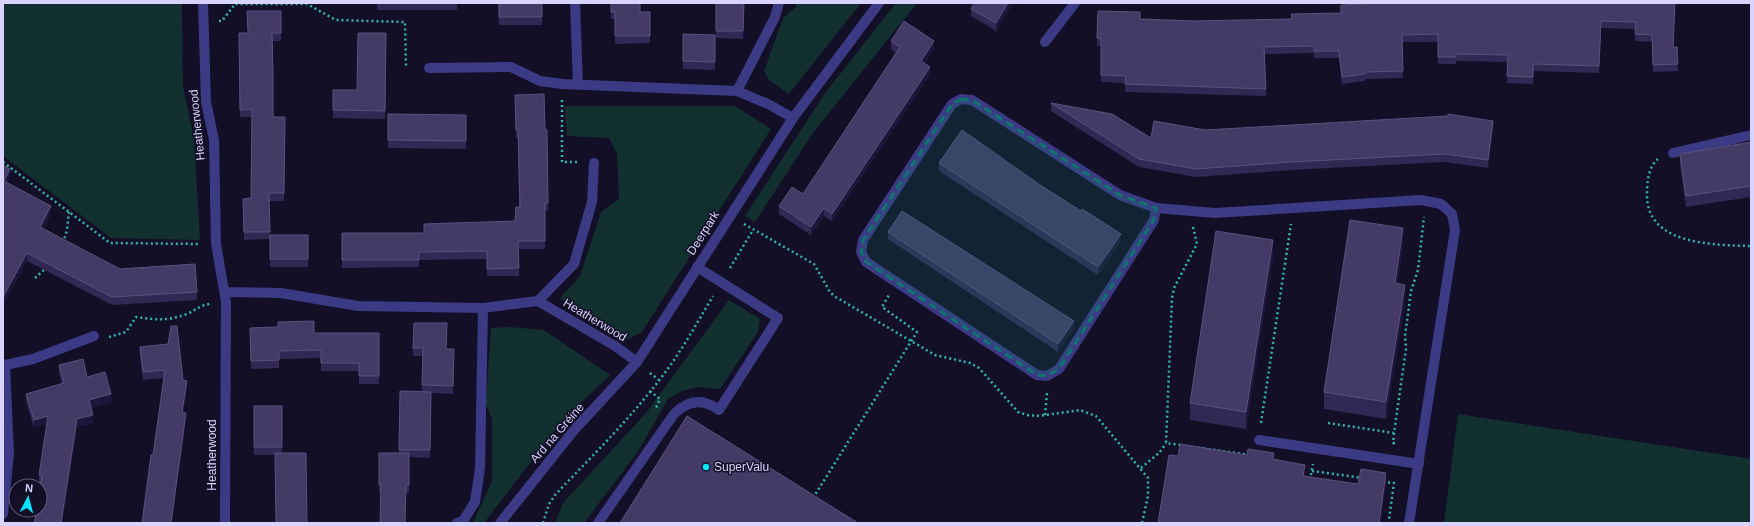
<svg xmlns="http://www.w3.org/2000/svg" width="1754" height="526" font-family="Helvetica,sans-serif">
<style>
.green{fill:#12302f}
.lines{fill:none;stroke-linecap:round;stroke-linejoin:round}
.path{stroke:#2fb8b0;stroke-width:2.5;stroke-dasharray:2 3;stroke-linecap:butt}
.lane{stroke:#3d3a85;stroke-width:10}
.street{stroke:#3d3a85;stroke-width:10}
.wall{fill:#312854}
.shaded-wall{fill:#1d163a}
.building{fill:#433a66;stroke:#5a527e}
.marked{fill:#0f766e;fill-opacity:0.2;stroke:#0f766e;stroke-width:3;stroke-dasharray:8 5;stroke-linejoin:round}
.poi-dot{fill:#00e5ff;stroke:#130f26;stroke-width:1.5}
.labels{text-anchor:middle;stroke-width:3;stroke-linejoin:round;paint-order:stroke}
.street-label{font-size:12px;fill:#d9d4ff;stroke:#130f26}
.poi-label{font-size:12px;fill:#d9d4ff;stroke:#130f26;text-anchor:start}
</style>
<rect width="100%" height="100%" fill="#130f26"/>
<!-- green -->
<path class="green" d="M3 3H182L183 87 194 138 200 240 111 238 3 156Z
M796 3H861L789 94 769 80 764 71 783 18 796 7Z
M896 3H917L813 133 755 222 745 216 825 93Z
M565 106H735L771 129 642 332 626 340 603 329 560 298 580 276 601 212 619 199 617 154 609 138 567 136Z
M729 300 760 319 758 332 720 389 698 387 682 391 668 399 637 453 584 523H555L563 503 646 413Z
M509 327 544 330 610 375 563 420 484 523H473L492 481V419L486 404 491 328Z
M1458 414 1751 459V523H1444Z"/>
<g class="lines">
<!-- path -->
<path class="path" d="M219 21H222L235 4H307L336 20 405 22 406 68
M562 100V162H579
M1658 159C1649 166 1647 181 1647 193 1645 245 1713 245 1751 246
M3 162 110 243 199 244
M744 224 814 264 830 292 834 296 935 355 970 363 979 368 1018 412 1027 415 1039 416 1080 410 1096 416 1148 478V496L1142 523
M1193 227 1197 244 1174 288 1172 298 1166 443 1250 455
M63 243 67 230 69 212
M730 268 753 230
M35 278 46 268
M109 337 126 332 136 317C157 320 167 321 187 314 195 310 201 305 210 304
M650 373 659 380
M650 391 660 399 655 410
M1045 415 1047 393
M1261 423 1291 224
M1328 423 1394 433 1406 349 1405 336 1411 291 1418 270 1424 217
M1394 433 1393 443H1395
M1141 468 1160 452 1166 443
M1312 471 1363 478
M1310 480 1313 464
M1383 482 1394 483 1389 519
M813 498 917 332 882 307 889 295
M543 523 549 504 555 495C592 456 631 418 664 374 682 350 697 323 713 296"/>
<!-- lane -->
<path class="lane" d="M1673 153 1751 135
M1259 440 1419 464
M598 523 674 414C688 400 703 398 719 410L778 318 697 267"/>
<!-- street -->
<path class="street" d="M203 3 206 102 214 140 216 244 226 302 225 523
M575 3 578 85
M1045 42 1075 3
M429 68 511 67 540 81 562 84 737 91 768 104 793 118
M737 91 775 17 779 3
M1156 208 1154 220 1059 369 1047 376 1037 375 866 262 861 252 863 240 952 104 961 99 972 100 1120 195 1156 208 1215 213 1421 200 1441 204 1452 214 1455 230 1409 523
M226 292 281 293 358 306 483 308 538 301 574 264 592 202 594 163
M538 301 615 346 637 362
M3 364 5 365 33 359 94 336
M3 514 9 453 5 365
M457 523 463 521 475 502 480 468 483 308
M500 523 575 429 637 362 793 118 879 3"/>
</g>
<!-- wall -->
<path class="wall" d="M377 3H457V10H377Z
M498 3H542V25H499Z
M611 3 640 12H650V43L615 44V19H611Z
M716 3H744L743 39 716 38Z
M974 3H1013L996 31 971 16V9Z
M1675 3 1673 47H1677L1678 71 1653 72 1652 42 1635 41V29L1601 28 1599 73 1533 71V84L1507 83 1508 62 1456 61V64H1438V42H1402L1403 78 1365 79V81L1342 84 1339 58H1314V53L1265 54 1266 96 1125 92V83L1101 82V46H1097L1098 11 1140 19 1194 21 1292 19Z
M281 11V41H273V117H285L284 201H269L270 235H308V267H270V239L244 240 243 199 251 198 252 117H240L239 33H247Z
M386 33 385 119 333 118V90H357Z
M683 34 715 35V70L683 69Z
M891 41 934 49 924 64 930 75 832 221 824 216 811 235 779 214V206L803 194 896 53 891 49Z
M515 95 545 129 548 203V211H545V249H519V276H487V259L419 260V267L342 268V233H424L515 221 519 207 518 138H516Z
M1051 103 1151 138 1205 130 1493 128 1488 168 1445 162 1291 170 1196 177 1139 167 1051 111Z
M388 114 466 115V149L388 148Z
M1751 142V197L1686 207 1680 165V154Z
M939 163 1121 242 1098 275 939 171Z
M3 165 10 177 7 183 51 214 43 229 120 269 197 292V300L112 305 27 261 3 305Z
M888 232 1074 329 1058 352 888 239Z
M1403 245 1397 284 1405 302 1386 419 1324 409V392Z
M1273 257 1246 429 1190 420V403Z
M250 328 314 333H379V384H359V371H321V358L279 359V368L251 369Z
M140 347 183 380 187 388 183 412 186 420 153 455 164 378 143 380 140 355Z
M413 348 454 349 453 394 431 393 430 458 409 457V493H379V453H399L400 391 422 392 423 356H413Z
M59 365 87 377 111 402 91 408 93 423 77 427 62 523H34L41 483H39V475L47 424 34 428 26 402V394L62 384 59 373Z
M254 406H282V453L275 455H254Z"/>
<!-- shaded-wall -->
<path class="shaded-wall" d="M1008 3H1013L996 31V23Z
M934 41V49L921 69V61Z
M930 67V75L832 221V214Z
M1493 121V128L1488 168V160Z
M10 169V177L4 189V181Z
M51 206V214L40 235V227Z
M824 208V216L811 235V227Z
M1403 228V245L1395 300V283Z
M1121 234V242L1098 275V267Z
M1273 240V257L1246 429V412Z
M27 253V261L3 305V297Z
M1405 285V302L1386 419V402Z
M1074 321V329L1058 352V344Z
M187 381V388L182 420V412Z
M111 394V402L89 408V400Z
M186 413V420L172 523H171Z
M93 415V423L77 427 62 523H61L77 419Z
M48 416V424L34 428V420Z
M1305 465V478L1303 476Z
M1386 473V487L1381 523H1379Z"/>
<!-- building -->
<path class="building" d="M499 3H542V17H499Z
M611 3H640V12H650V36H615V12H611Z
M716 3H744L743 31H716Z
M974 3H1008L996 23 971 9Z
M1384 3H1675L1673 47H1677L1678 64 1653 65 1652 35 1635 34 1636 22 1601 21 1599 66 1533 64V77L1507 76 1508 55 1456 54V57H1438V34L1402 35 1403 71 1365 72V74L1342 77 1339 51H1314V46L1264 47 1266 89 1125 84 1126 76 1101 75V39L1097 38 1098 11 1140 12V19L1194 21 1292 19 1291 14 1341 13V5Z
M247 11H281V33H272L273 72V117H285L284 193H269L270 232H244L243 199 251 198 252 109 240 110 239 33H248Z
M904 21 934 41 921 61 930 67 832 214 824 208 811 227 779 206 792 187 803 194 900 47 891 41Z
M358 33H386L385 111 333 110V90H357Z
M683 34 715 35V62L683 61Z
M544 94 545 129 547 130 548 203H545V241H518L519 268 487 269V251L419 252V260H342V233H424V224L515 221 516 207H520L518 130H516L515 95Z
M1051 103 1112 114 1151 138 1154 121 1205 130 1448 116V114L1493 121 1488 160 1445 154 1291 162 1196 169 1139 159Z
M388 114 466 115V141L388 140Z
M962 130 1040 185 1081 211 1082 209 1121 234 1098 267 939 163Z
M1751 142V186L1686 196 1680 154Z
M3 165 10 169 4 181 51 206 40 227 120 269 195 264 197 292 112 297 27 253 3 297Z
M902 211 1074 321 1058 344 888 232Z
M1350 220 1403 228 1395 283 1405 285 1386 402 1324 392Z
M1216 231 1273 240 1246 412 1190 403Z
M270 235H308V259H270Z
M314 321V333H379V376H359V363H321V350L279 351V360L251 361 250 328 278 327V322Z
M414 323H447L446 349H454L453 386 422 385 423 348H413Z
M171 326H177L183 380 187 381 182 412 186 413 171 523H142L151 455H153L165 370 143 372 140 347 168 344Z
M83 359 87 377 105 372 111 394 89 400 93 415 77 419 61 523H34L37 510H40V489L42 475H39L48 416 34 420 26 394 64 383 59 365Z
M400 391 431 392 430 450H399Z
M254 406H282V447H254Z
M687 416 858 523H620Z
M1180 444 1247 455 1248 449 1274 453 1273 459 1305 465 1303 476 1358 484 1361 469 1386 473 1379 523H1158L1169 455 1178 456Z
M275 453H306L307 523H276Z
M379 453H409V485H406L405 523H380L381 485H379Z"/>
<!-- marked area -->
<path class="marked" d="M961 99 972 100 1120 195 1156 208 1154 220 1059 369 1047 376 1037 375 866 262 861 252 863 240 952 104Z"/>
<!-- markers -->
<circle class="poi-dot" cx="706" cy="467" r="4"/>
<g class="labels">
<!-- street labels -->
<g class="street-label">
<text transform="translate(197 125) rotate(-96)" y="4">Heatherwood</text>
<text transform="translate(703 233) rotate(-58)" y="4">Deerpark</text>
<text transform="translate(595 320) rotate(31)" y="4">Heatherwood</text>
<text transform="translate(557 433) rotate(-49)" y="4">Ard na Gréine</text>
<text transform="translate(212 455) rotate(-90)" y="4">Heatherwood</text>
</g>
<!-- poi labels -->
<g class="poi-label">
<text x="714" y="471">SuperValu</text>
</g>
</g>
<!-- border -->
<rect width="1754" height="526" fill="none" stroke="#d9d4ff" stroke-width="8"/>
<!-- north arrow -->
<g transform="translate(28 498) rotate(6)"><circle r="19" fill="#130f26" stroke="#625e7d"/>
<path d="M0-3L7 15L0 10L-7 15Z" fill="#00e5ff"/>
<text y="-6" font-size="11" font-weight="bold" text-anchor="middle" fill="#d9d4ff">N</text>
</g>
</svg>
